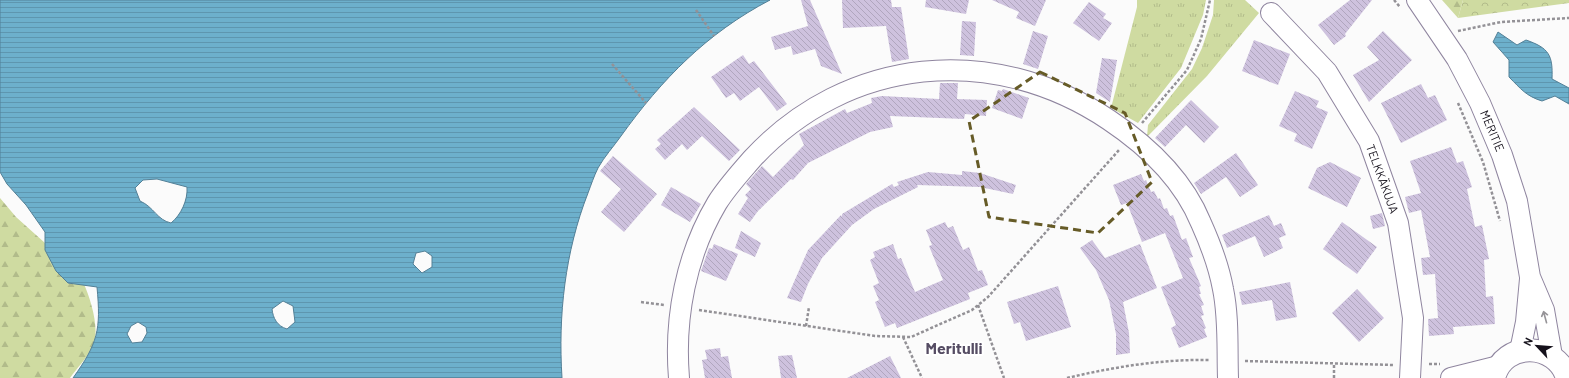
<svg xmlns="http://www.w3.org/2000/svg" width="1569" height="378" font-family="Barlow,sans-serif">
<style>
.grass{fill:url(#grass-tufts)}
.forest{fill:url(#forest-firs)}
.park{fill:url(#park-crowns)}
.water{fill:url(#water-rules);stroke:#538097;fill-rule:evenodd}
.building{fill:url(#building-back-hatch)}
.lines{fill:none;stroke-linecap:round;stroke-linejoin:round}
.street-casing{stroke:#8f859f;stroke-width:22}
.secondary-casing{stroke:#8f859f;stroke-width:24}
.path{stroke:#939196;stroke-width:2.5;stroke-dasharray:3 2;stroke-linecap:butt}
.street{stroke:#fff;stroke-width:20}
.secondary{stroke:#fff;stroke-width:22}
.oneway{stroke:#969498}
.marked{fill:none;stroke:#665b27;stroke-width:3;stroke-dasharray:8 5;stroke-linejoin:round}
.labels{text-anchor:middle;stroke-width:4;stroke-linejoin:round;paint-order:stroke}
.street-label{font-size:12px;fill:#15111b;stroke:#fff}
.district-label{font-size:16px;font-weight:bold;fill:#554c63;stroke:#fff}
</style>
<defs>
<pattern id="grass-tufts" width="24" height="20" patternUnits="userSpaceOnUse"><rect width="24" height="20" fill="#cfdba1"/><path d="M3 7l-1-3M5 7V3M7 7l1-3M15 17l-1-3M17 17v-4M19 17l1-3" fill="none" stroke="#b1bb8a"/></pattern>
<pattern id="forest-firs" width="22" height="20" patternUnits="userSpaceOnUse"><rect width="22" height="20" fill="#cfdba1"/><path d="M5 1l3.5 6h-7zM16 11l3.5 6h-7z" fill="#b1bb8a"/></pattern>
<pattern id="park-crowns" width="20" height="18" patternUnits="userSpaceOnUse"><rect width="20" height="18" fill="#cfdba1"/><path d="M2 6a3 3 0 1 1 6 0M12 15a3 3 0 1 1 6 0" fill="none" stroke="#b1bb8a"/></pattern>
<pattern id="water-rules" width="6" height="5" patternUnits="userSpaceOnUse"><rect width="6" height="5" fill="#6db0cc"/><path d="M0 2.5h6" fill="none" stroke="#5e96af"/></pattern>
<pattern id="building-back-hatch" width="6" height="6" patternUnits="userSpaceOnUse"><rect width="6" height="6" fill="#cec2de"/><path d="M-1 5l2 2M0 0l6 6M5-1l2 2" fill="none" stroke="#b0a6be"/></pattern>
</defs>
<rect width="100%" height="100%" fill="#fbfbfb"/>
<!-- grass -->
<path class="grass" d="M1137 0H1206L1203 15 1181 68 1138 123 1111 108 1137 7Z
M1214 0H1245L1259 13 1207 76 1147 137 1148 125 1192 69 1202 48 1213 15Z"/>
<!-- forest -->
<path class="forest" d="M1442 0H1463L1458 18Z
M0 198 16 217 45 243 56 271 68 283 84 284C91 300 101 332 92 348 86 359 77 368 70 378H0Z"/>
<!-- park -->
<path class="park" d="M1463 0H1569V3L1458 18Z"/>
<!-- water -->
<path class="water" d="M0 0H770C707 33 662 79 621 136 614 146 604 157 598 168 594 176 591 185 588 193 565 252 558 315 562 378H73C98 343 101 330 97 287L68 283 56 271 45 250V232L26 205 7 184 0 172ZM157 179 187 187C188 200 181 215 171 223 157 220 154 207 140 201L135 188 143 180ZM425 251 432 256V267L422 273 413 264 416 253ZM283 301 293 306 295 322 287 329C277 326 273 318 272 309ZM138 322 146 327 147 333 142 342 132 343 127 334 131 326Z
M1498 32 1517 45 1526 40C1549 48 1553 55 1552 79L1569 88V104L1555 96 1542 101C1526 96 1521 89 1509 77V60L1493 42Z"/>
<!-- building -->
<path class="building" d="M801 0H810L842 74 821 66 815 49 793 55 791 46 775 50 771 37 808 26Z
M842 0H891L892 7H901L909 59 892 62 886 26 843 28Z
M926 0H969L966 14 925 7Z
M992 0H1046L1035 26 1016 18 1019 12Z
M1350 0H1372L1345 34 1346 36 1334 45 1318 25Z
M1089 2 1106 14 1103 18 1112 23 1099 41 1073 23Z
M962 21 976 22 974 56 960 55Z
M1033 31 1048 36 1038 69 1023 64Z
M1383 31 1412 60 1369 102 1353 75 1379 60 1367 47Z
M1254 40 1290 54 1278 85 1242 71Z
M743 55 749 64 754 61 787 104 777 111 759 87 740 101 734 93 726 98 711 77Z
M1102 58 1117 60 1110 102 1096 93Z
M940 83H958L957 99 987 100 986 116 965 114 964 119 890 116 893 127 870 132 808 163 793 180 791 179 758 211 750 222 738 214 748 198 745 195 751 189 746 184 762 166 773 177 804 145 799 134 845 109 847 113 872 103 871 98 882 96 939 99Z
M1421 84 1428 98 1435 95 1447 120 1401 143 1381 103Z
M1003 89 1029 98 1022 119 992 108 998 90 1002 91Z
M1295 91 1319 101 1316 107 1328 112 1312 149 1294 141 1297 134 1279 126Z
M1191 100 1219 127 1204 143 1186 125 1165 147 1155 138Z
M694 107 740 150 729 161 702 136 687 150 682 144 665 160 655 149 661 144 657 140Z
M1451 147 1457 163 1463 161 1472 187 1467 189 1475 227 1482 225 1489 259 1484 260 1486 297 1493 296 1495 324 1453 327 1454 334 1429 336 1428 319 1438 318 1435 274 1423 275 1421 258 1430 257 1421 210 1409 213 1405 197 1421 193 1410 161Z
M1236 153 1258 185 1240 197 1226 177 1201 194 1194 183Z
M613 156 657 194 624 232 601 212 621 189 600 171Z
M1330 162 1361 178 1347 207 1308 188 1317 168Z
M962 171 980 173 1016 185 1013 194 980 187 917 185 918 187 874 209 852 225 822 258 808 284 801 302 787 298 808 250 841 215 842 217V214L892 184 894 187 899 185 897 182 928 172 962 175Z
M1141 174 1144 181 1146 180 1151 192 1154 191 1158 199 1160 198 1164 209 1167 208 1170 216 1173 215 1182 240 1186 238 1193 257 1189 258 1201 286 1199 287 1201 294H1199L1204 305 1201 306 1204 315 1201 316 1206 328 1204 329 1207 337 1179 348 1171 328 1176 325 1161 287 1183 278 1165 233 1142 242 1127 203 1121 205 1113 185Z
M671 187 701 204 690 222 661 205Z
M1382 213 1385 226 1373 229 1370 216Z
M1269 215 1274 226 1281 223 1286 235 1279 238 1283 248 1264 257 1255 236 1227 248 1222 235Z
M945 222 948 228 953 226 963 250 969 247 978 271 982 270 988 285 968 293 970 299 897 328 895 323 885 327 875 302 879 300 873 286 879 283 870 260 875 257 873 252 893 244 898 259 901 258 915 292 943 280 929 246 932 245 926 230Z
M1342 222 1377 247 1357 274 1323 249Z
M741 231 761 243 755 257 735 248Z
M1092 240 1105 258 1140 244 1157 288 1123 302 1129 333 1130 353 1116 355V334L1109 300 1096 270 1080 248Z
M714 244 738 254 726 281 701 271 709 248 712 249Z
M1290 282 1297 317 1276 321 1272 300 1242 305 1239 292Z
M1058 286 1071 327 1026 341 1020 322 1014 324 1007 302Z
M1357 289 1384 318 1359 342 1332 313Z
M720 348 721 357 728 356 732 378H705L702 360 707 359 705 350Z
M792 355 797 378H781L778 356Z
M890 356 901 378H847Z"/>
<g class="lines">
<defs>
<path id="street" d="M1417 0 1457 59 1480 103 1502 155 1517 201 1530 277 1544 310 1552 356
M1271 13 1327 72 1369 141 1398 223 1413 318 1410 378
M1520 351 1526 322 1530 279
M679 378C674 318 686 255 717 203 727 187 740 173 752 159 847 56 993 42 1109 120 1148 146 1183 179 1201 223 1210 243 1219 267 1223 289 1229 318 1227 349 1228 378
M1451 378 1499 366"/>
<path id="secondary" d="M1494 378C1503 340 1557 342 1567 378"/>
</defs>
<!-- street casing -->
<use href="#street" class="street-casing"/>
<!-- secondary casing -->
<use href="#secondary" class="secondary-casing"/>
<!-- path -->
<path class="path" d="M1394 0 1400 7
M696 10 714 36
M1458 31 1501 22 1569 18
M612 64 646 103
M1458 103 1483 162 1500 221
M1142 123 1187 70 1201 39 1210 0
M641 302 664 305
M978 305 1004 378
M699 310 875 336 911 337 972 310 988 297 1119 150
M806 326 809 307
M903 337 922 378
M1245 361 1394 365
M1429 364H1440
M1067 378C1114 367 1162 359 1210 360
M1334 378V365"/>
<!-- street -->
<use href="#street" class="street"/>
<!-- secondary -->
<use href="#secondary" class="secondary"/>
</g>
<!-- one-way arrows -->
<defs><path id="oneway-shaft" d="M-6 0H5M1.5-3L5.5 0L1.5 3" fill="none" stroke-width="1.6" stroke-linecap="round" stroke-linejoin="round"/></defs>
<use class="oneway" href="#oneway-shaft" transform="translate(1545 317) rotate(-105)"/>
<!-- marked area -->
<path class="marked" d="M1040 72 1125 113 1152 182 1098 233 989 217 969 121Z"/>
<g class="labels">
<!-- street labels -->
<g class="street-label">
<text transform="translate(1492 131) rotate(67)" y="4">MERITIE</text>
<text transform="translate(1382 179) rotate(70)" y="4">TELKKÄKUJA</text>
</g>
<!-- district labels -->
<g class="district-label">
<text x="954" y="354">Meritulli</text>
</g>
</g>
<!-- north arrow -->
<g transform="translate(1537 346) rotate(296)" stroke="#ffffff" stroke-width="3" paint-order="stroke">
<path d="M0-3L7 15L0 10L-7 15Z" fill="#15111b"/>
<text y="-6" font-size="11" font-weight="bold" text-anchor="middle" fill="#15111b">N</text>
</g>
</svg>
